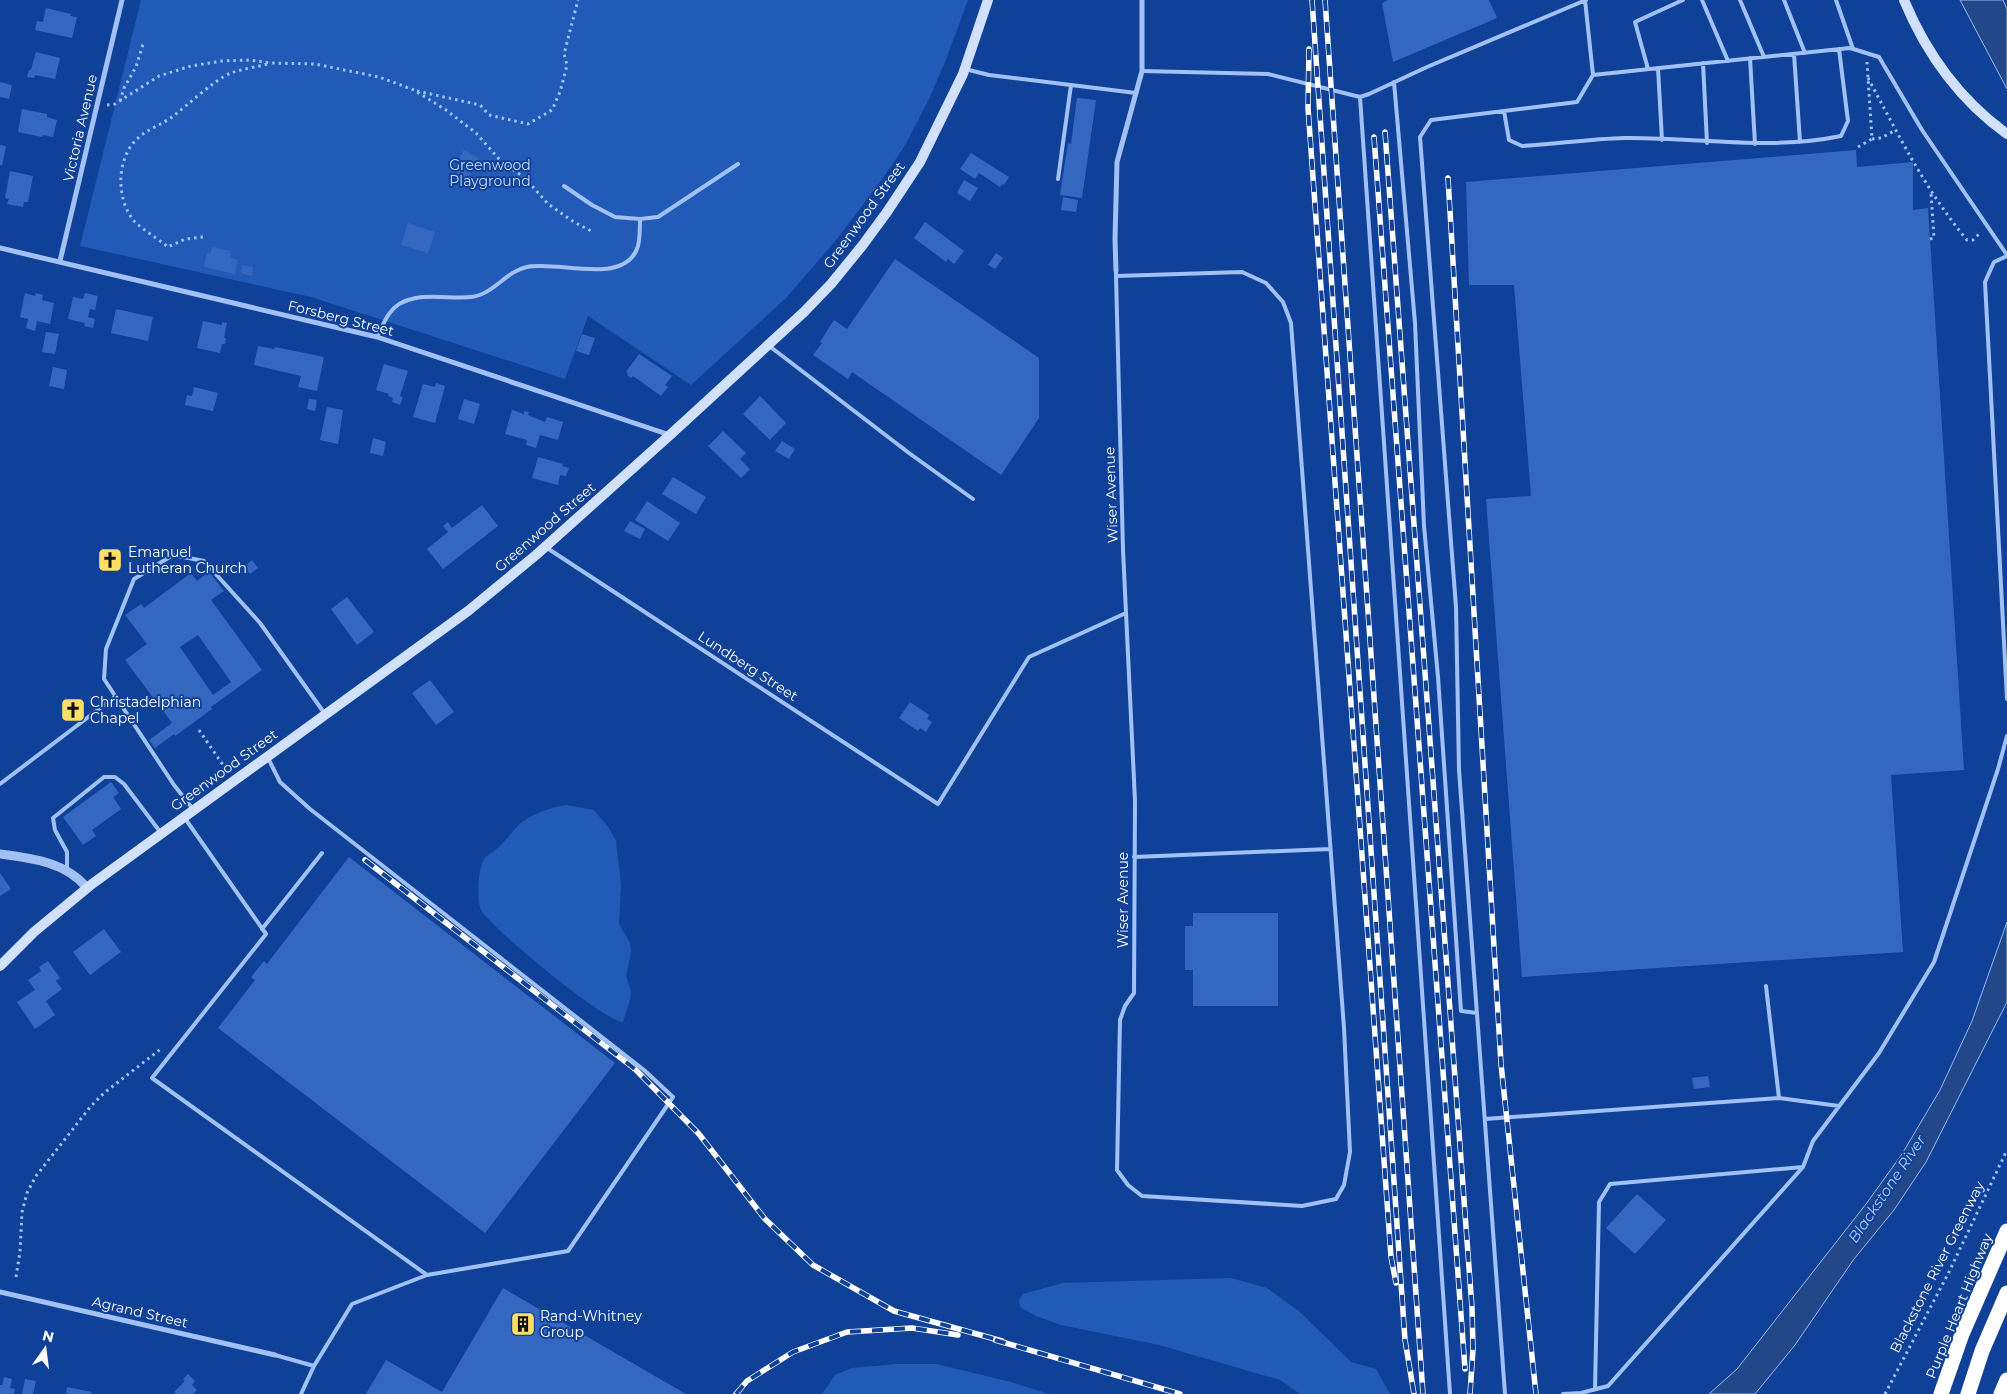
<svg xmlns="http://www.w3.org/2000/svg" width="2007" height="1394" font-family="Montserrat,sans-serif">
<style>
.green{fill:#225ab8}
.water{fill:#23488a;stroke:#93baf8}
.building{fill:#3468c0;fill-rule:evenodd}
.lines{fill:none;stroke-linecap:round;stroke-linejoin:round}
.path{stroke:#a1c1f5;stroke-width:3;stroke-dasharray:2.5 4;stroke-linecap:butt}
.service{stroke:#a1c1f5;stroke-width:4}
.minor{stroke:#a1c1f5;stroke-width:5}
.tertiary{stroke:#a1c1f5;stroke-width:9}
.secondary{stroke:#d1e1fd;stroke-width:10}
.motorway{stroke:#fff;stroke-width:15}
.rail-casing{stroke:#fff;stroke-width:5.5}
.rail{stroke:#104199;stroke-width:4;stroke-dasharray:11;stroke-linecap:butt}
.labels{text-anchor:middle;stroke-width:4;stroke-linejoin:round;paint-order:stroke}
.street-label{font-size:14px;fill:#fff;stroke:#104199}
.park-label{font-size:14px;fill:#caddfe;stroke:#104199}
.poi-label{font-size:14px;fill:#fff;stroke:#104199;text-anchor:start}
.water-label{font-size:15px;font-style:italic;fill:#aecbfb;stroke:#104199}
</style>
<rect width="100%" height="100%" fill="#104199"/>
<!-- green -->
<path class="green" d="M141 0H968L945 62 929 99 904 147 883 178 837 239 786 298 691 385 588 316 565 379 311 297 80 246Z
M566 805 594 810 609 828 616 841 621 885 619 924 630 943 631 952 626 976 631 991 630 1000 623 1022C605 1022 491 928 481 910 476 900 478 866 485 858 489 853 496 851 500 846 506 841 510 834 515 829 526 815 549 808 566 805Z
M1231 1278 1267 1288 1300 1312 1351 1362 1376 1369 1390 1394H1300L1280 1380 1159 1345 1061 1325 1036 1316 1020 1307 1019 1300 1023 1294 1063 1283Z
M896 1364H936L1011 1382 1049 1394H822L835 1375 852 1368Z"/>
<!-- water -->
<path class="water" d="M1960 0H2003L2007 9V89Z
M2007 922V1002L1926 1162 1894 1210 1854 1259 1795 1345 1755 1394H1709L1737 1369 1866 1204 1902 1154 1940 1090 1972 1021Z"/>
<!-- building -->
<path class="building" d="M1388 0H1489L1497 18 1393 62 1382 3Z
M46 8 71 14 70 16 77 17 72 38 35 30 37 21 43 22Z
M36 52 60 58 55 79 35 75 34 78 27 77 29 70H31Z
M0 82 12 85 9 99 0 97Z
M1077 98 1096 100 1082 198 1060 195 1068 143 1071 144Z
M22 109 47 114V117L57 120 53 137 43 135 42 137 18 132Z
M0 145 6 146 2 166 0 165Z
M464 150 479 159 466 180 452 171Z
M1856 150 1857 167 1913 162V210L1928 208 1964 770 1891 775 1903 952 1522 977 1486 499 1531 496 1514 285H1469L1466 182Z
M971 153 1009 177 1004 185 1002 184 1000 187 979 173 975 179 960 169Z
M10 171 33 176 28 202H24L23 207 7 204 9 199 5 198Z
M964 180 978 188 970 201 957 193Z
M1063 197 1078 200 1076 212 1061 210Z
M925 222 964 251 954 264 948 259 946 262 914 238Z
M408 223 435 232 428 253 401 245Z
M212 247 231 251 230 258 238 260 235 274 204 267 207 253 210 254Z
M996 253 1003 258 995 269 988 265Z
M895 259 1039 358V418L1001 475 852 372 848 379 813 355 822 343 820 342 834 320 847 329Z
M242 265 253 267 252 276 241 273Z
M25 293 35 296 36 293 43 295 42 300 54 303 50 324 37 321 35 331 26 328 28 319 20 317Z
M85 293 98 296 95 310 90 309 88 317 95 319 93 328 84 326 85 323 68 319 73 297 83 299Z
M116 309 153 317 148 341 111 333Z
M203 321 222 325V322L227 323 224 338H226L225 344H222L220 353 197 348Z
M46 332 59 334 55 354 42 352Z
M582 334 595 338 589 355 576 351Z
M258 346 274 349 275 347 324 357 317 391 298 387 301 376 254 365Z
M639 354 672 376 665 385 668 387 661 396 633 376 631 378 627 375 628 373 626 372Z
M384 364 408 371 400 396 403 397 400 405 392 402 393 398 388 396 389 394 376 390Z
M53 367 67 370 64 389 49 386Z
M436 383 445 386 435 423 413 417 423 384 435 387Z
M194 387 218 393 213 411 185 405 187 395 192 396Z
M760 396 786 423 770 440 743 414Z
M309 399 317 400 315 411 307 409Z
M464 399 480 404 474 424 458 419Z
M327 407 343 410 338 444 320 440Z
M512 410 524 414V411L529 412 528 415 545 422 547 417 563 422 558 440 540 435 536 448 526 445 527 440 505 434Z
M723 431 746 453 740 459 750 469 741 478 708 446Z
M373 438 386 442 383 456 370 453Z
M782 441 795 449 789 459 775 451Z
M538 457 563 464 562 466 569 468 566 476 560 475 558 485 532 478Z
M673 477 706 497 696 514 662 494Z
M647 501 680 523 668 541 635 520Z
M482 505 498 526 443 569 427 549 448 532 443 526 448 522 452 528Z
M630 521 645 529 640 539 624 531Z
M252 560 258 568 250 574 244 567Z
M209 572 224 591 211 600 262 670 211 707 212 709 175 736 174 734 155 748 149 740 172 723 125 660 147 644 125 615 141 604 144 608 191 573 197 581ZM198 635 231 682 213 695 180 647Z
M347 597 374 632 357 645 331 609Z
M430 680 454 712 436 725 412 693Z
M910 702 929 715 927 719 932 722 926 732 920 728 918 731 899 718Z
M111 782 119 793 113 797 121 809 92 830 96 836 83 845 63 817Z
M349 857 615 1063 485 1233 218 1028 255 980 251 977 264 961 267 964Z
M0 873 11 889 0 896Z
M1193 913H1278V1006H1193V970H1185V926H1193Z
M104 929 121 952 90 975 73 952Z
M48 961 60 978 56 981 62 989 46 1001 55 1015 35 1029 17 1002 35 990 28 980 41 971 39 967Z
M1708 1076 1710 1087 1694 1089 1692 1078Z
M1637 1194 1666 1220 1635 1254 1606 1228Z
M503 1288 686 1394H366L386 1360 442 1392Z
M188 1374 195 1381 192 1385 197 1390 193 1394H176L174 1392 185 1381 183 1379Z
M4 1377 12 1379 10 1388 15 1389 14 1394H0V1385H2Z
M25 1379 36 1381 33 1394H22Z
M67 1387 92 1392 91 1394H69L66 1393Z"/>
<g class="lines">
<!-- path -->
<path class="path" d="M1868 78C1898 134 1926 191 1967 240H1973L1980 233
M417 91 480 105 489 115 528 124 552 110 560 92 567 65 564 54 578 0
M120 101 124 88 136 67 143 44
M107 105 115 104 159 76 191 66 222 61 250 60 271 63 315 64 379 77 414 90 446 110 476 133 499 159 526 179 548 204 574 222 593 232
M1872 139 1881 138 1896 130
M1858 147 1872 139 1867 62
M203 237 185 239 168 247C157 238 143 230 134 221 116 199 116 159 137 139 147 129 161 125 172 117 188 105 214 80 231 73 242 69 256 67 268 64
M1930 239 1934 238 1931 193
M199 730 223 765
M16 1277 20 1252 22 1212 27 1193 36 1176 91 1106 104 1093 162 1048
M1885 1394 1949 1272 2007 1150"/>
<!-- service -->
<path class="service" d="M1585 0 1593 75 1850 48 1879 57 1922 130 2007 255
M1702 0 1728 61
M1740 0 1764 57
M1784 0 1805 53
M1836 0 1853 49
M1794 54 1800 142
M1750 58 1755 144
M1703 63 1707 143
M1658 68 1662 140
M965 69 989 75 1071 85
M1648 69 1635 22 1683 0
M1142 71 1268 74 1360 97 1369 94 1427 67 1586 0
M1394 82 1415 323 1424 526 1438 677 1461 1011 1477 1013
M1360 97 1450 1394
M1504 111 1509 140 1522 146C1556 144 1590 139 1624 138 1697 137 1769 151 1841 136L1848 121 1839 49
M1058 179 1071 85 1136 93
M564 186 592 205 615 217 640 219 658 217 738 164
M2007 256 1994 262 1985 282 2007 699
M1116 271V276L1123 550 1135 801 1134 993 1125 1006 1120 1020 1117 1170 1128 1185 1142 1196 1302 1206 1336 1199 1344 1185 1350 1152 1344 1028 1291 323 1283 302 1266 283 1242 272 1116 276
M377 337C381 330 384 321 389 314 406 288 446 300 471 297 493 295 506 271 527 267 558 260 626 287 638 246 640 238 640 227 640 219
M768 345 909 453 973 499
M547 548 938 804 1029 657 1126 613
M268 758 280 782 310 809 644 1070 673 1097 568 1251 427 1275 352 1304 314 1366
M0 784 116 696
M193 809 174 785 104 679 106 649 134 579 173 555 204 561 260 623 325 714
M184 817 266 934 152 1078 427 1275
M1134 857 1330 849
M67 871V852L55 830 53 818 104 777H115L124 784 161 833
M262 929 322 853
M1766 986 1779 1098
M1485 1119 1779 1098 1839 1106
M275 1355 314 1366 301 1394
M1595 1389 1599 1202 1610 1184 1803 1167
M1505 1394 1459 770 1456 607 1420 137 1431 120 1577 102 1593 75
M1563 1394 1581 1393 1608 1386 1803 1167 1813 1141 1879 1053 1934 962 1998 769 2007 736"/>
<!-- minor -->
<path class="minor" d="M0 248 377 337 670 435
M60 261 122 0
M1116 271 1115 239 1117 162 1142 71V0
M0 1292 275 1355"/>
<!-- tertiary -->
<path class="tertiary" d="M0 854C31 858 66 862 87 888"/>
<!-- secondary -->
<path class="secondary" d="M1904 0C1926 53 1960 100 2007 134
M0 966 34 932 92 884 468 611 536 555 670 435 804 312 831 284 862 246 887 212 920 162 963 74 988 0"/>
<!-- motorway -->
<path class="motorway" d="M1941 1394 1962 1334 2007 1231
M1968 1394 1982 1351 2007 1293
M2001 1394 2007 1380"/>
<defs>
<path id="rail" d="M1312 0 1405 1340 1414 1394
M1325 0 1423 1394
M1309 49 1308 108 1391 1257 1396 1283
M1385 132 1472 1308 1473 1349 1470 1394
M1374 137 1465 1369
M1448 178 1501 1064 1536 1394
M365 860 635 1069 699 1134 765 1219 813 1265 894 1311 1002 1341
M995 1340 1180 1394
M736 1394 747 1381 793 1352 847 1332 912 1328 958 1335"/>
</defs>
<!-- rail casing -->
<use href="#rail" class="rail-casing"/>
<!-- rail -->
<use href="#rail" class="rail"/>
</g>
<!-- icons -->
<defs>
<symbol id="church-square" viewBox="-11 -11 22 22"><rect x="-9" y="-9" width="18" height="18" rx="4" fill="#ffde65" stroke="#104199"/><path d="M-1.2-6h2.4v3.5h3.3v2.4h-3.3V6h-2.4V-.1h-3.3v-2.4h3.3Z" fill="#111"/></symbol>
<symbol id="building-square" viewBox="-11 -11 22 22"><rect x="-9" y="-9" width="18" height="18" rx="4" fill="#ffde65" stroke="#104199"/><path d="M-4-6H4V6H1V3H-1V6H-4ZM-2.5-4.3h1.7v1.8h-1.7ZM.8-4.3h1.7v1.8H.8ZM-2.5-1h1.7V.8h-1.7ZM.8-1h1.7V.8H.8Z" fill="#111"/></symbol>
</defs>
<g fill-rule="evenodd">
<use href="#church-square" x="96" y="546" width="28" height="28"/>
<use href="#church-square" x="59" y="696" width="28" height="28"/>
<use href="#building-square" x="509" y="1310" width="28" height="28"/>
</g>
<g class="labels">
<!-- street labels -->
<g class="street-label">
<text transform="translate(80 128) rotate(-77)" y="5">Victoria Avenue</text>
<text transform="translate(864 215) rotate(-54)" y="5">Greenwood Street</text>
<text transform="translate(341 318) rotate(14)" y="5">Forsberg Street</text>
<text transform="translate(1111 495) rotate(-92)" y="5">Wiser Avenue</text>
<text transform="translate(545 527) rotate(-41)" y="5">Greenwood Street</text>
<text transform="translate(748 666) rotate(33)" y="5">Lundberg Street</text>
<text transform="translate(224 770) rotate(-36)" y="5">Greenwood Street</text>
<text transform="translate(1123 900) rotate(-90)" y="5">Wiser Avenue</text>
<text transform="translate(1937 1267) rotate(-63)" y="5">Blackstone River Greenway</text>
<text transform="translate(1959 1306) rotate(-68)" y="5">Purple Heart Highway</text>
<text transform="translate(140 1312) rotate(13)" y="5">Agrand Street</text>
</g>
<!-- park labels -->
<g class="park-label">
<text x="490" y="170">Greenwood<tspan x="490" dy="16">Playground</tspan></text>
</g>
<!-- poi labels -->
<g class="poi-label">
<text x="128" y="557">Emanuel<tspan x="128" dy="16">Lutheran Church</tspan></text>
<text x="90" y="707">Christadelphian<tspan x="90" dy="16">Chapel</tspan></text>
<text x="540" y="1321">Rand-Whitney<tspan x="540" dy="16">Group</tspan></text>
</g>
<!-- water labels -->
<g class="water-label">
<text transform="translate(1887 1189) rotate(-56)" y="5">Blackstone River</text>
</g>
</g>
<!-- north arrow -->
<g transform="translate(45 1349) rotate(14)" stroke="#104199" stroke-width="4" paint-order="stroke">
<path d="M0-4L9 19L0 12L-9 19Z" fill="#ffffff"/>
<text y="-8" font-size="14" font-weight="bold" text-anchor="middle" fill="#ffffff">N</text>
</g>
</svg>
